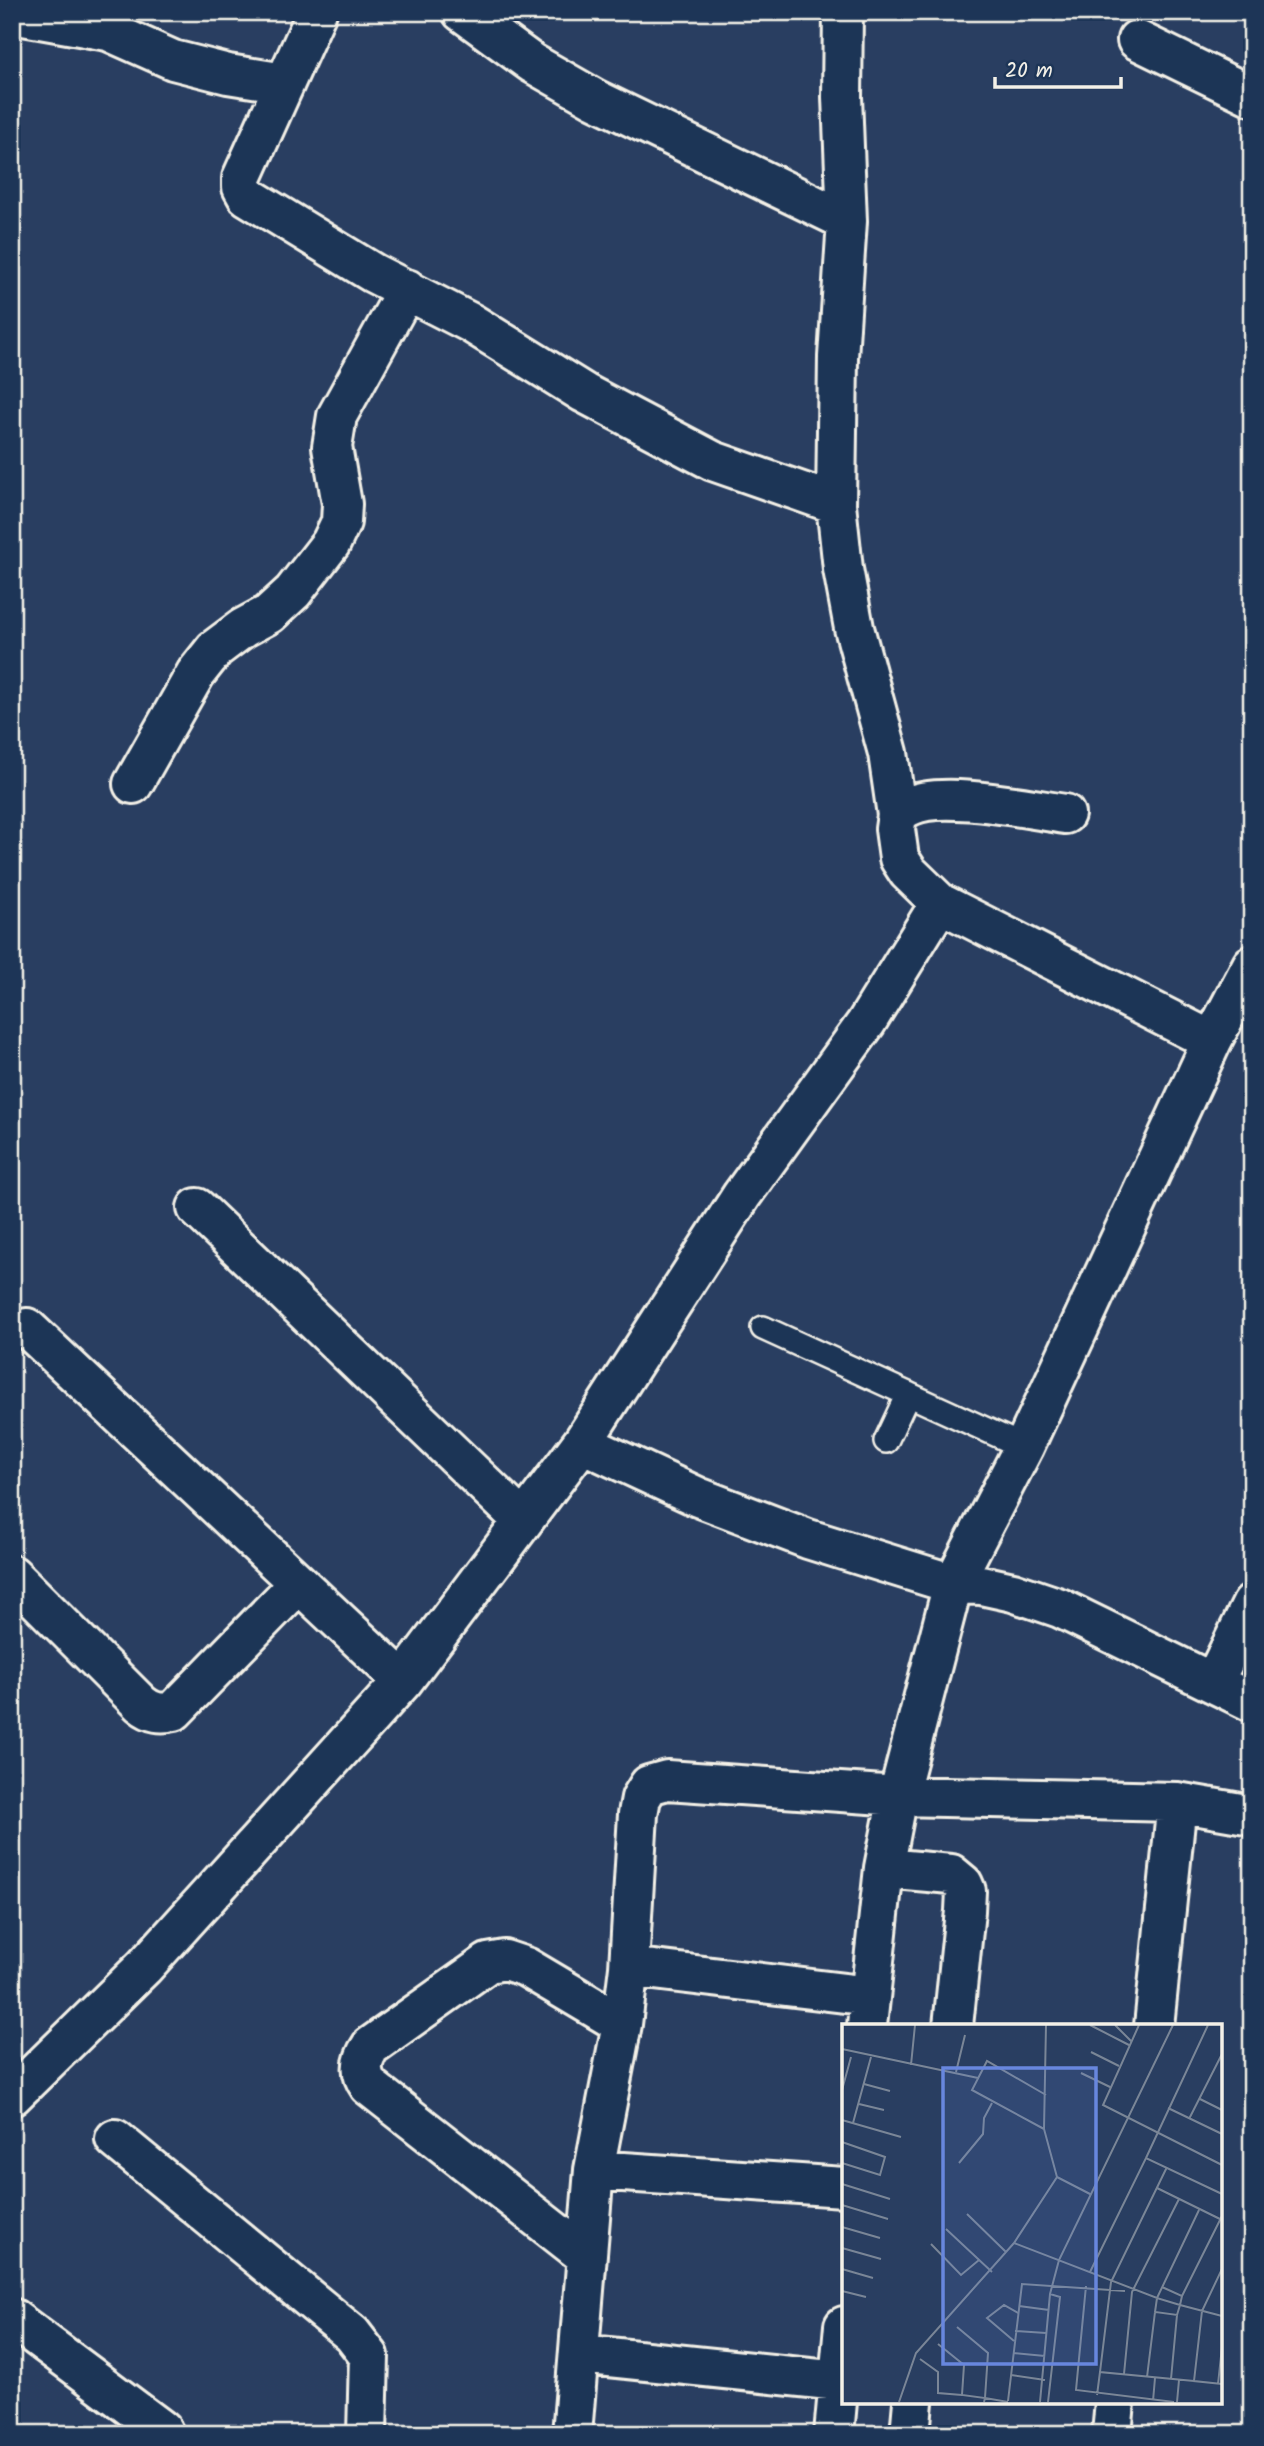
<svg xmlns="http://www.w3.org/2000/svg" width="1264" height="2446" font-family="Kalam,sans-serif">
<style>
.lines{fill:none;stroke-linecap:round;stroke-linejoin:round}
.lane-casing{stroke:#f4f1e8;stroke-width:28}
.street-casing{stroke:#f4f1e8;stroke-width:44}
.lane{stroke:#1d3557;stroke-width:23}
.street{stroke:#1d3557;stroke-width:38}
.inset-road{fill:none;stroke:#7a8697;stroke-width:2}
.view{fill:#6887de;fill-opacity:0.15;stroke:#6887de;stroke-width:3.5}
.inset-edge{fill:none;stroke:#f4f1e8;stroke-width:3.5}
</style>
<rect width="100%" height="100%" fill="#293e61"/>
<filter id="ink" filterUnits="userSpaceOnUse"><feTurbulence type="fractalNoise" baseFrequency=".0143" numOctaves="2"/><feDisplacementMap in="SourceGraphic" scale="14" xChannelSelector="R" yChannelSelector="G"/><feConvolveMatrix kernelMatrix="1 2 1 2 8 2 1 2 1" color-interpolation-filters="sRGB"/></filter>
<g filter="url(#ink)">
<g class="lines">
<defs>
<path id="lane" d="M763 1328 1024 1447
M886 1441 908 1394"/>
<path id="street" d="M317 12 242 178V187L247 196 373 273 471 323 584 393 713 461 836 504
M462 12 532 63 595 99 847 221
M12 14 108 31 173 60 228 74 285 83
M1137 40 1252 96
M133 784 196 673 215 649 243 628 269 614 293 592 331 543 341 522 342 504 332 447 337 416 407 289
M897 815C901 812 905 808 910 806 941 790 1029 809 1065 814
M940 903 1212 1041
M197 1208 523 1521
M27 1328 403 1681
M582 1443 742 1195 866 1023 940 903 908 872 899 858 895 829 897 815 888 753 854 628 843 569 836 504 838 357 847 221 842 97 843 12
M12 1575 141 1704C152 1713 161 1714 174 1711L298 1584
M1213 1683 1252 1604
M884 1868 951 1874 963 1884 966 1891 965 1911 953 2026
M629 1967 870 1996
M867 2026 884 1868 898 1796 953 1584 1024 1447 1212 1041 1252 965
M1154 2026 1177 1802
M12 2096 144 1967 403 1681 582 1443 698 1497 808 1539 953 1584 981 1585 1013 1592 1060 1608 1252 1702
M115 2139 352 2334 369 2356 367 2434
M594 2170 844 2187
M586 2256 369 2086C359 2072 362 2059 371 2046L488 1963 505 1960 526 1967 622 2024
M12 2318 162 2430 164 2434
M580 2354 839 2381
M572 2434 594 2170 622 2024 629 1967 638 1814 641 1798 649 1785 667 1780 898 1796 1177 1802 1252 1815
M834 2434 844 2326
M910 2434 913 2402
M1112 2434 1115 2402"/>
</defs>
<!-- lane casing -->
<use href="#lane" class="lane-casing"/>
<!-- street casing -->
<use href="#street" class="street-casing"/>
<!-- lane -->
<use href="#lane" class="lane"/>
<!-- street -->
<use href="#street" class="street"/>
</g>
</g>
<!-- overview -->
<g transform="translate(842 2024)">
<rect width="380" height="380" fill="#293e61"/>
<path class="inset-road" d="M248 1 287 21M273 1 289 17M297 1 261 81 380 141M0 25 136 54M249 28 277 42M69 41 73 1M114 48 123 11M239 49 268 63M22 60 48 67M0 66 9 33M358 75 380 86M17 80 42 86M326 84 380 110M347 95 380 30M0 96 59 113M11 99 29 33M202 105 130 66 145 37 204 71M0 118 43 133 38 151 0 139M304 134 366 1M117 139 141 110 142 94 150 79M325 143 269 258 258 348 352 357M215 153 248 170M0 160 48 175M315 164 380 196M0 181 46 195M125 190 164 228M0 203 38 214M104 205 150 248M172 219 215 153 202 105 204 1M89 220 119 251 137 236M0 224 39 235M0 245 31 254M380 245 360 287 352 357 380 360M248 248 304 134 380 170M244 262 234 366 332 378M320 263 340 272 338 281 335 291 313 288 315 274 338 281 380 292M0 267 24 273M340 272 380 192M177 282 207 286M115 303 146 329 143 374 166 378M173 307 204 309M172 317 145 294 162 281 176 289M96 320 122 341 120 371 143 374 142 378M171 329 203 332M78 335 96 348V369L120 371M282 350 290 268 337 175M169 351 203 356M305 353 313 288M329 355 335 291M376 360 380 323M255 371 258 348M166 377 180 260 283 267M311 377 313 354M57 378 74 329 172 219 315 274 357 186M198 378 208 270 217 236 331 1M206 378 218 273 208 270M335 378 337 356"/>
<path class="view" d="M101 44H254V340H101Z"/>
<rect width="380" height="380" class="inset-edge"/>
</g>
<!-- margin -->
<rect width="1264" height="2446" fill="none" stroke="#1d3557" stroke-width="42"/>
<rect x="21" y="21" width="1222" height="2404" fill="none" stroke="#f4f1e8" stroke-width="2.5" filter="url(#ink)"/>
<!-- scale -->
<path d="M995 77v10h126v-10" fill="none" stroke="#f4f1e8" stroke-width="3.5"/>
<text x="1005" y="77" font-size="21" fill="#f4f1e8" stroke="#1d3557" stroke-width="5" paint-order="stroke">20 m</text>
</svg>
